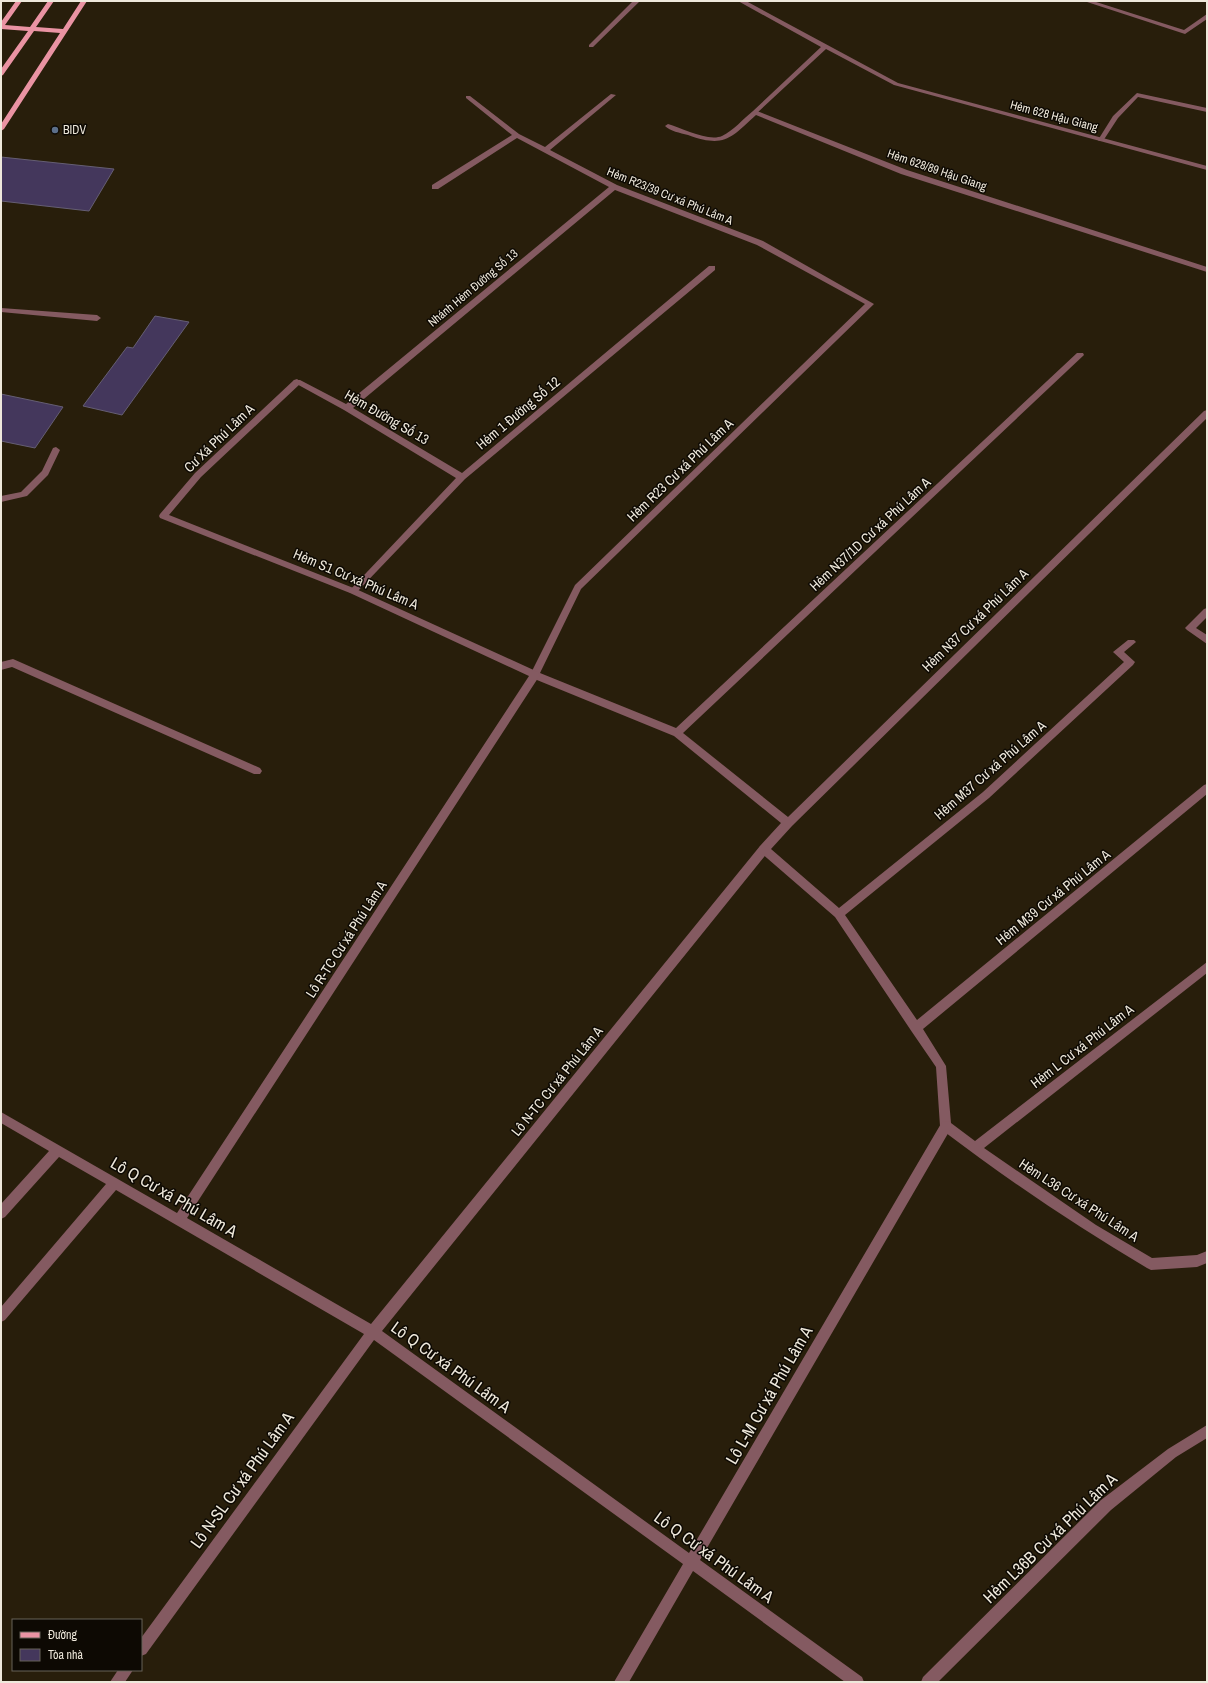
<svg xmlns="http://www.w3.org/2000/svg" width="1208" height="1683" font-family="'Archivo Narrow',sans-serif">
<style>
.building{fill:#44375c;stroke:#655e73}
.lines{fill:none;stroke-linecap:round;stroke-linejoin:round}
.service{fill:#845a61;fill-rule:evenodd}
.minor{fill:#845a61;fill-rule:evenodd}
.primary{fill:#ea93a3;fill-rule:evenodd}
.service-dot{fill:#5c6f8a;stroke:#0d0903;stroke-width:1.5}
.labels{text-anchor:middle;stroke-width:3;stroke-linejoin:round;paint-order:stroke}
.far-street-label{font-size:12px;fill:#eee8db;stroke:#0d0903}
.far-poi-label{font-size:12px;fill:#eee8db;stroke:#0d0903;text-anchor:start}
.street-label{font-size:14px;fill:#eee8db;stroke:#0d0903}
.near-street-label{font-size:17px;fill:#eee8db;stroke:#0d0903}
</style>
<rect width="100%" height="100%" fill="#281e0b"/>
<!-- building -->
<path class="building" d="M1 157 114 169 89 211 1 201Z
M155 316 189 322 122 415 83 406 127 347 133 348Z
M1 394 63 407 35 448 1 441Z"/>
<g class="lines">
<!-- service -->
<path class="service" d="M633 1H640L593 47H589V45Z
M1137 93 1207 108V112L1138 97 1118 118 1103 141H1099L1098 140 1113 116Z
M611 94 616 95 550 150 617 185 763 241 874 304 581 589 540 673 676 728 1077 353H1083L1084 355 683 733 788 817 1204 411 1207 410V418L792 826 771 849 839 908 983 792 1124 662 1113 652 1128 640H1134L1136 642 1124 652 1135 662 1133 665 989 798 845 915 917 1020 1204 785 1207 784V794L923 1029 946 1066 951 1123 975 1141 1207 962V973L984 1148 1096 1225 1152 1258 1197 1255 1207 1251V1263L1197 1267 1151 1270 1147 1268C1076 1226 1008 1180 942 1130L940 1126 936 1067 912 1032 835 917 760 852 759 849 760 846 781 823 674 736 532 678 530 675 575 585 865 304 757 245 615 190 353 408 462 473 709 266H715V270L465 479 356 593H350L349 591 456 478 344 410 293 382 294 380H300L346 404 609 187 517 138 438 189H432V185L512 135 466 98V96H470L519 134 545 147Z
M753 111H757L907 170 1207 267V272L901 174 756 115C730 139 724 148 688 135 680 133 670 131 665 126L668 124C682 128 708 142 722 136 733 131 743 119 753 111Z
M1 308 97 315 101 318 97 321 1 312Z
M1207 608V617L1196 628 1207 635V644L1187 630 1185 628 1204 609Z"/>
<!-- minor -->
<path class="minor" d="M738 1H746L898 83 1207 166V170L894 85 826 49 757 113H753V111L821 47Z
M1084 1H1093L1184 30 1207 14V19L1185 34Z
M297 379 301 382 300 384 201 477 169 515 356 589 538 672 540 675 187 1218 371 1324 760 846 764 845 768 846 769 849 768 852 382 1331 689 1553 942 1122 946 1121 950 1122 952 1126 950 1130 700 1560 862 1677 864 1682H845L693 1571 629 1682H614L683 1564 374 1340 146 1654 141 1656V1638L364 1334 116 1190 5 1320 1 1322V1307L106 1184 59 1157 5 1217 1 1219V1204L49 1151 1 1123V1112L177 1213 529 676 350 593 160 518 159 516 160 514 195 473 294 380Z
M56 447 60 450 48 475 27 496 1 502V496L21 492 42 471 53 448Z
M13 659 260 768 262 771 260 774H254L12 667 1 670V662Z
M1207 1425V1438L1176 1457 1111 1510 938 1682H921L923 1677 1101 1500 1168 1449Z
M118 1670H133L125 1682H110Z"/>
<!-- primary -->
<path class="primary" d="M16 1H22L5 25 30 27 48 1H54L36 27 63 29 81 1H87L4 129 1 131V124L60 33 34 31 3 75 1 76V69L28 31 1 29V22Z"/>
</g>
<!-- markers -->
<circle class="service-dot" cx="55" cy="130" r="4"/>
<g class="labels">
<!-- far-street labels -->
<g class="far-street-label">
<text transform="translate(1054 116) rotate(15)" y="4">Hẻm 628 Hậu Giang</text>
<text transform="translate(937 170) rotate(19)" y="4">Hẻm 628/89 Hậu Giang</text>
<text transform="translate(670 196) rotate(22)" y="4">Hẻm R23/39 Cư xá Phú Lâm A</text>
<text transform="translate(473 288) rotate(-40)" y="4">Nhánh Hẻm Đường Số 13</text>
</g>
<!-- far-poi labels -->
<g class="far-poi-label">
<text x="63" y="134">BIDV</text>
</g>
<!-- street labels -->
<g class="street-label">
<text transform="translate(518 413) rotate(-40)" y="5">Hẻm 1 Đường Số 12</text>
<text transform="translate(387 417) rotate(30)" y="5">Hẻm Đường Số 13</text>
<text transform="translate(219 438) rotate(-44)" y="5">Cư Xá Phú Lâm A</text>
<text transform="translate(680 470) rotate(-44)" y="5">Hẻm R23 Cư xá Phú Lâm A</text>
<text transform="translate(870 534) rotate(-43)" y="5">Hẻm N37/1D Cư xá Phú Lâm A</text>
<text transform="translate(356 579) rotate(23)" y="5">Hẻm S1 Cư xá Phú Lâm A</text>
<text transform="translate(975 620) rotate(-44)" y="5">Hẻm N37 Cư xá Phú Lâm A</text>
<text transform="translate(990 770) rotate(-41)" y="5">Hẻm M37 Cư xá Phú Lâm A</text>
<text transform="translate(1053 897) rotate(-39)" y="5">Hẻm M39 Cư xá Phú Lâm A</text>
<text transform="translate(346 939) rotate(-57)" y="5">Lô R-TC Cư xá Phú Lâm A</text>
<text transform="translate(1082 1046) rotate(-38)" y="5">Hẻm L Cư xá Phú Lâm A</text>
<text transform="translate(557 1081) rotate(-51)" y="5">Lô N-TC Cư xá Phú Lâm A</text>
<text transform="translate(1079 1200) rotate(33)" y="5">Hẻm L36 Cư xá Phú Lâm A</text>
</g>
<!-- near-street labels -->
<g class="near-street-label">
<text transform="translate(174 1197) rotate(30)" y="6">Lô Q Cư xá Phú Lâm A</text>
<text transform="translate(451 1367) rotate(36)" y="6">Lô Q Cư xá Phú Lâm A</text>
<text transform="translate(769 1395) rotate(-60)" y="6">Lô L-M Cư xá Phú Lâm A</text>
<text transform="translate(242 1480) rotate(-54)" y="6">Lô N-SL Cư xá Phú Lâm A</text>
<text transform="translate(1050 1538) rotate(-44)" y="6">Hẻm L36B Cư xá Phú Lâm A</text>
<text transform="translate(714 1557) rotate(36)" y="6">Lô Q Cư xá Phú Lâm A</text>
</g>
</g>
<!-- border -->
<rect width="1208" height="1683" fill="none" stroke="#eee8db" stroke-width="4"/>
<!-- legend -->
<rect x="12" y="1619" width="130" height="52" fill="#0d0903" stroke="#676259"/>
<rect x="20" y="1632" width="20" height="6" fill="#ea93a3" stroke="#676259"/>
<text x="48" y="1639" font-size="12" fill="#eee8db">Đường</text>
<rect x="20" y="1649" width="20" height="12" fill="#44375c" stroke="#676259"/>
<text x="48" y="1659" font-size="12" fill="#eee8db">Tòa nhà</text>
</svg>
